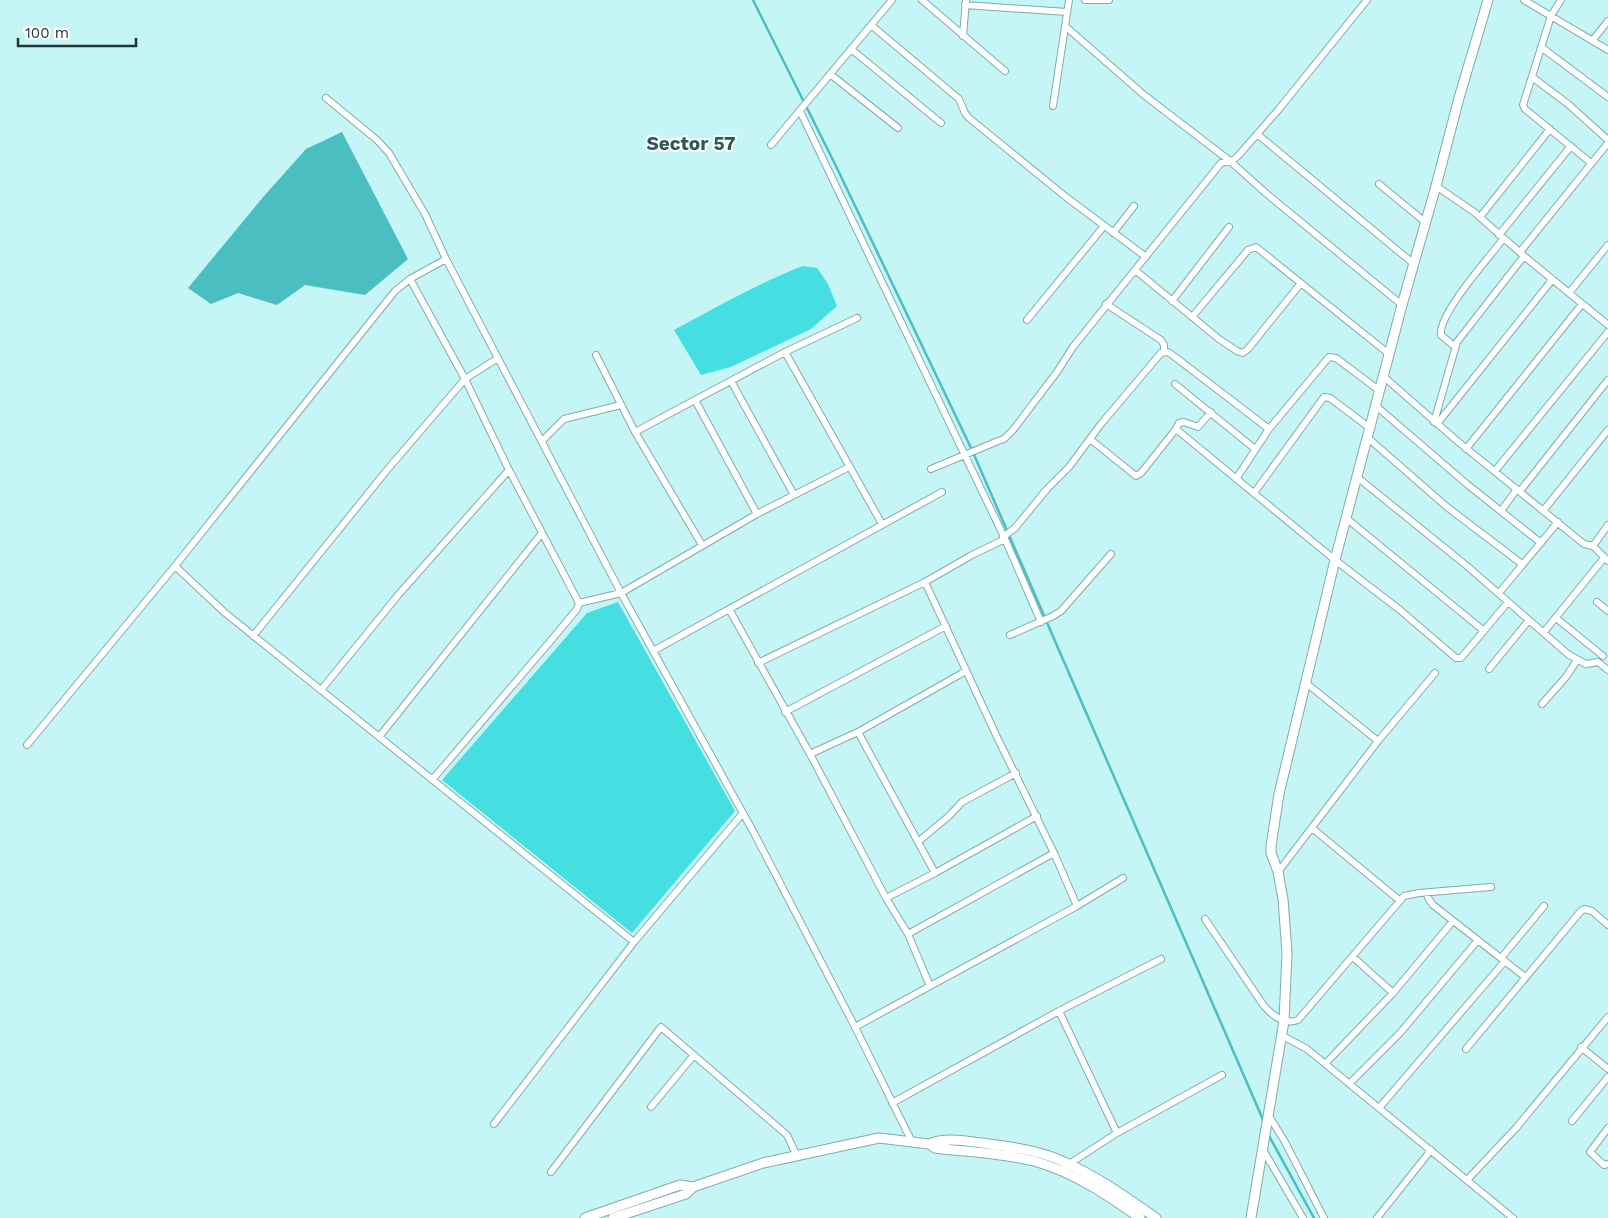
<svg xmlns="http://www.w3.org/2000/svg" width="1608" height="1218" font-family="'Work Sans',sans-serif">
<style>
.green{fill:#45dee1}
.water{fill:#4abec0}
.lines{fill:none;stroke-linecap:round;stroke-linejoin:round}
.stream{stroke:#4abec0;stroke-width:2.5}
.street-casing{stroke:#7facad;stroke-width:8}
.secondary-casing{stroke:#7facad;stroke-width:11}
.street{stroke:#fff;stroke-width:6}
.secondary{stroke:#fff;stroke-width:9}
.labels{text-anchor:middle;stroke-width:4;stroke-linejoin:round;paint-order:stroke}
.district-label{font-size:19px;font-weight:bold;fill:#2d5859;stroke:#fff}
</style>
<rect width="100%" height="100%" fill="#c6f5f6"/>
<!-- green -->
<path class="green" d="M803 266 817 268 828 284 837 306 811 329 731 367 701 375 674 330C717 307 758 283 803 266Z
M618 602 735 811 632 933 442 780 587 613Z"/>
<!-- water -->
<path class="water" d="M342 132 408 259 365 295 305 285 277 305 238 293 211 304 188 288 264 196 306 149Z"/>
<g class="lines">
<!-- stream -->
<path class="stream" d="M753 0 835 164 972 450 1264 1122
M1268 1134 1314 1218"/>
<defs>
<path id="street" d="M922 0 1005 71
M1085 0H1109
M1524 0 1608 50
M1561 0 1551 16 1523 105 1525 109 1591 163
M965 5 1067 12
M871 25 959 99 965 113 969 118 1066 197 1146 257
M1065 26 1144 95 1230 161 1268 195 1402 305
M963 36 966 0
M1592 41 1608 21
M1541 47 1608 97
M851 49 941 123
M830 74 898 128
M1532 77 1568 104 1608 140
M326 98 377 140 389 153 425 214 446 259 621 593 754 833 855 1027 912 1142
M1053 106 1069 0
M800 111 1005 539 1041 622
M1257 134 1414 264
M771 145 892 0
M1379 184 1425 222
M1436 186 1474 212 1524 256 1608 325
M1480 217 1550 129
M1113 233 1134 206
M1499 235 1571 146
M1520 252 1608 143
M1135 270 1219 339 1237 351 1243 353 1248 349 1301 283
M410 279 446 259
M1569 293 1608 245
M1172 301 1229 227
M1106 304 1161 340 1164 345V352
M1192 317 1248 250 1256 247 1389 354
M1027 320 1104 226
M1455 347 1441 335C1438 314 1489 258 1503 239
M785 352 882 524
M596 355 635 432 702 545
M1383 376 1456 440 1584 544 1593 546
M731 381 794 495
M1175 384 1255 449
M695 400 757 514
M1376 406 1468 485 1541 543
M1434 422 1457 342 1524 256
M1437 424 1552 280
M1176 429 1335 560 1400 610 1456 658H1461L1508 602
M635 432 785 352 857 318
M1368 438 1447 507 1522 564
M1090 439 1136 476 1141 473 1176 429 1179 423 1184 422 1198 427 1211 412
M542 441 564 419 621 405
M1466 449 1582 304
M931 469 998 441 1004 439 1013 430 1057 372 1073 347 1221 163 1233 160 1238 156 1279 109 1367 0
M1495 471 1608 332
M1357 477 1467 566 1569 655 1586 664 1598 662 1608 670
M1236 479 1269 429 1329 357 1336 358 1380 391
M1520 491 1608 380
M1254 493 1324 397 1330 398 1370 428
M1501 511 1517 489
M1543 511 1608 430
M1346 518 1484 631
M1608 525 1593 546 1608 561
M1003 537 1015 528 1047 489 1069 467 1101 424 1161 353 1168 352 1175 357 1269 429
M175 566 224 612 634 942
M925 582 997 737 1054 853 1077 906
M1499 593 1558 522
M1597 602 1608 611
M579 603 621 593 757 514 849 467
M729 609 810 754 886 898 908 934 930 986
M1556 618 1603 656
M1544 632 1604 558
M1010 635 1053 616 1061 611 1111 554
M253 636 387 470 465 379 498 358
M653 651 942 492
M758 663 925 582 972 555 1005 539
M1489 669 1529 620
M1306 683 1378 741 1435 673
M321 690 399 594 509 470
M1542 704 1566 677 1577 660
M785 712 946 626
M858 732 935 873
M379 737 542 533
M27 745 175 566 395 291 410 279 465 379 509 470 579 603 577 609 553 638 432 780
M810 754 858 732 966 671
M1312 828 1399 900
M919 841 949 816 962 802 1016 773
M1278 872 1378 741
M1427 893 1428 898 1433 905 1525 977
M886 898 935 873 1037 816
M1205 919 1264 1006C1273 1016 1284 1025 1298 1020L1404 896 1419 893 1491 887
M908 934 1054 853
M1353 957 1393 993
M1501 958 1544 906
M1059 1011 1117 1133
M855 1027 1077 906 1123 878
M1281 1035 1307 1049 1513 1218
M1581 1047 1608 1069
M1466 1049 1581 911 1584 909 1592 911 1608 925
M1325 1064 1393 993 1453 921
M1350 1083 1400 1033 1478 940
M892 1103 1059 1011 1161 959
M651 1107 694 1055
M1379 1108 1505 961
M1269 1116 1285 1142 1324 1218
M1572 1121 1608 1077
M494 1124 634 942 743 813
M1608 1128 1590 1152 1604 1165 1608 1164
M1262 1148 1303 1218
M1069 1164 1117 1133 1222 1075
M551 1172 661 1027 787 1135 797 1156
M1467 1180 1516 1128 1608 1017
M1377 1218 1431 1150"/>
<path id="secondary" d="M929 1144C945 1137 965 1141 982 1143 1010 1147 1039 1150 1064 1162 1097 1176 1127 1198 1156 1218
M585 1218 680 1185 693 1187
M613 1218 686 1194 693 1187 763 1163 879 1138 929 1144 935 1148C968 1152 1002 1153 1034 1161 1073 1172 1108 1195 1140 1218
M1251 1218 1284 1021 1287 953 1283 899 1278 872 1271 853V846L1279 794 1335 560 1402 305 1436 186 1459 98 1488 0"/>
</defs>
<!-- street casing -->
<use href="#street" class="street-casing"/>
<!-- secondary casing -->
<use href="#secondary" class="secondary-casing"/>
<!-- street -->
<use href="#street" class="street"/>
<!-- secondary -->
<use href="#secondary" class="secondary"/>
</g>
<g class="labels">
<!-- district labels -->
<g class="district-label">
<text x="691" y="150">Sector 57</text>
</g>
</g>
<!-- scale -->
<path d="M18 38v8h118v-8" fill="none" stroke="#233636" stroke-width="2.5"/>
<text x="25" y="38" font-size="15" fill="#233636" stroke="#ffffff" stroke-width="4" paint-order="stroke">100 m</text>
</svg>
